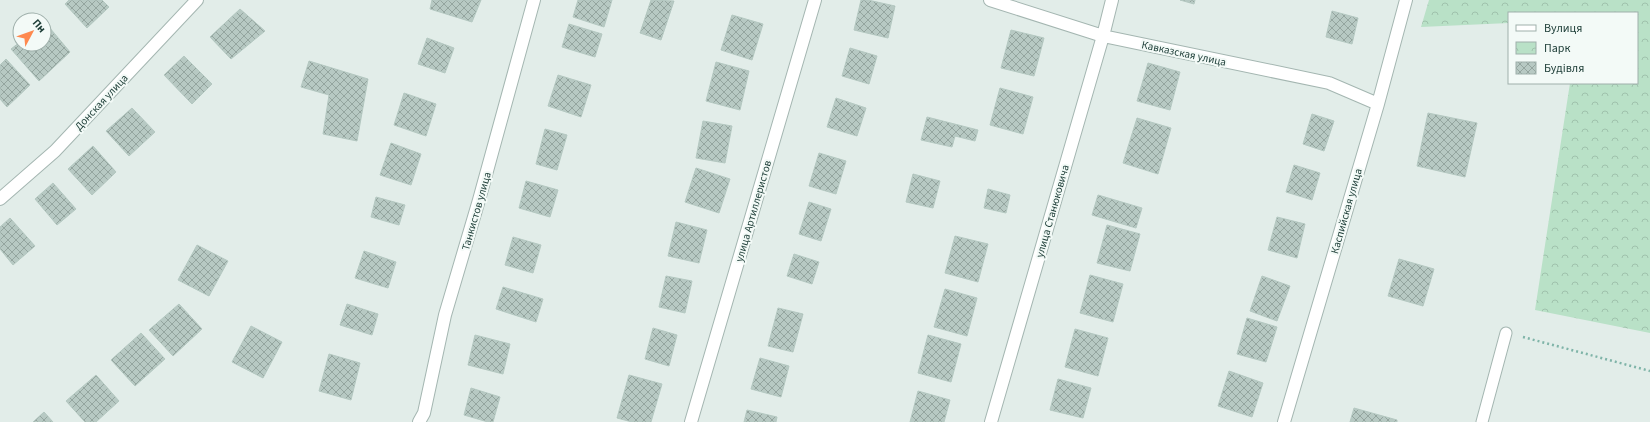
<svg xmlns="http://www.w3.org/2000/svg" width="1650" height="422" font-family="'Source Sans 3',sans-serif">
<style>
.park{fill:url(#park-crowns)}
.building{fill:url(#building-cross-hatch);stroke:#b4c8c1}
.lines{fill:none;stroke-linecap:round;stroke-linejoin:round}
.service-casing{stroke:#a4b6b1;stroke-width:13}
.minor-casing{stroke:#a4b6b1;stroke-width:14}
.path{stroke:#7fb4a8;stroke-width:2.5;stroke-dasharray:2 3;stroke-linecap:butt}
.service{stroke:#fff;stroke-width:11}
.minor{stroke:#fff;stroke-width:12}
.labels{text-anchor:middle;stroke-width:4;stroke-linejoin:round;paint-order:stroke}
.street-label{font-size:11px;fill:#20403a;stroke:#f3faf7}
</style>
<defs>
<pattern id="park-crowns" width="20" height="18" patternUnits="userSpaceOnUse"><rect width="20" height="18" fill="#b9e1c7"/><path d="M2 6a3 3 0 1 1 6 0M12 15a3 3 0 1 1 6 0" fill="none" stroke="#9fc2ac"/></pattern>
<pattern id="building-cross-hatch" width="8" height="8" patternUnits="userSpaceOnUse"><rect width="8" height="8" fill="#b7c9c3"/><path d="M0 0l8 8M0 8l8-8" fill="none" stroke="#94a59f"/></pattern>
</defs>
<rect width="100%" height="100%" fill="#e2ede9"/>
<!-- park -->
<path class="park" d="M1429 0H1650V333L1535 310 1570 83H1637V13H1509V23L1421 27Z"/>
<!-- building -->
<path class="building" d="M69 0H102L109 7 87 28 65 4Z
M432 0H481L472 22 430 9Z
M578 0H612L604 27 573 17Z
M651 0 674 1 661 40 640 33Z
M861 0H868L895 6 888 38 854 30Z
M1180 0H1195L1194 4Z
M240 9 265 31 231 59 210 37Z
M1332 11 1358 18 1352 44 1326 37Z
M732 15 763 24 752 60 721 50Z
M44 21 70 52 39 81 11 49 20 42V44H44Z
M569 24 602 34 595 57 562 47Z
M1011 30 1044 38 1034 76 1001 68Z
M427 38 454 48 445 73 418 64Z
M850 48 877 56 869 84 842 76Z
M184 56 212 84 192 104 164 75Z
M6 59 30 85 7 107 0 99V65Z
M309 61 368 79 357 141 323 134 329 95 301 87Z
M716 62 749 71 740 110 706 101Z
M1148 63 1180 72 1170 110 1137 101Z
M558 75 591 85 581 117 548 106Z
M1000 88 1033 97 1023 134 990 125Z
M404 93 436 104 426 136 394 125Z
M836 98 866 108 857 136 827 127Z
M132 108 155 132 129 156 106 131Z
M1428 113 1477 123 1465 177 1417 166Z
M1312 114 1334 121 1324 151 1303 144Z
M927 117 978 130 975 141 955 136 952 147 921 140Z
M1137 118 1171 128 1158 174 1123 163Z
M703 121 732 126 725 163 696 158Z
M545 129 567 135 557 170 536 164Z
M391 143 421 154 411 185 380 175Z
M93 146 116 172 92 195 68 169Z
M819 153 846 161 836 194 809 186Z
M1294 165 1320 173 1312 200 1286 192Z
M696 168 730 179 719 213 685 202Z
M913 174 940 181 933 208 906 202Z
M526 181 558 190 550 217 519 208Z
M53 183 76 209 57 225 35 199Z
M988 189 1010 195 1006 213 984 208Z
M1098 195 1142 208 1136 228 1092 215Z
M376 197 405 205 399 225 371 217Z
M809 202 831 209 821 241 799 234Z
M1277 217 1305 224 1297 258 1268 250Z
M10 218 35 246 13 265 0 249V227Z
M676 222 707 230 699 263 668 256Z
M1107 225 1140 234 1130 271 1097 263Z
M955 236 988 244 978 282 945 273Z
M513 237 541 245 533 273 505 265Z
M197 245 228 261 209 296 178 280Z
M364 251 396 262 388 288 355 278Z
M794 254 819 262 812 284 787 276Z
M1399 259 1434 269 1423 306 1388 296Z
M1090 275 1123 284 1113 322 1080 313Z
M666 276 692 281 685 313 659 307Z
M1262 276 1290 286 1277 321 1250 311Z
M503 287 543 299 536 322 496 309Z
M945 289 977 298 967 336 934 327Z
M179 304 202 329 173 356 149 330Z
M347 304 378 314 372 335 340 325Z
M778 308 803 314 793 352 768 346Z
M1247 318 1277 327 1266 362 1237 354Z
M251 326 282 342 263 378 232 362Z
M653 328 677 335 669 366 645 359Z
M1075 329 1108 338 1098 376 1065 367Z
M141 333 165 359 135 386 111 360Z
M475 335 510 344 503 374 468 365Z
M928 335 961 344 951 382 918 373Z
M329 354 360 363 351 400 319 391Z
M760 358 789 366 781 397 751 389Z
M1229 371 1263 383 1252 417 1218 406Z
M96 375 119 401 96 422H85L66 401Z
M629 375 662 384 651 422H632L617 418Z
M1058 379 1091 388 1083 418 1050 410Z
M471 388 500 397 493 422H488L464 415Z
M918 391 950 400 944 422H910Z
M1354 408 1397 420V422H1350Z
M747 410 777 417 776 422H744Z
M44 412 53 422H33Z"/>
<g class="lines">
<defs>
<path id="service" d="M1482 422 1506 333"/>
<path id="minor" d="M990 0 1103 36 1329 83 1378 104
M0 199 55 151 197 0
M419 422 424 413 445 315 479 200 534 0
M691 422 815 0
M991 422 1103 36 1112 0
M1284 422 1378 104 1406 0"/>
</defs>
<!-- service casing -->
<use href="#service" class="service-casing"/>
<!-- minor casing -->
<use href="#minor" class="minor-casing"/>
<!-- path -->
<path class="path" d="M1523 337 1650 371"/>
<!-- service -->
<use href="#service" class="service"/>
<!-- minor -->
<use href="#minor" class="minor"/>
</g>
<g class="labels">
<!-- street labels -->
<g class="street-label">
<text transform="translate(1184 53) rotate(12)" y="4">Кавказская улица</text>
<text transform="translate(101 102) rotate(-47)" y="4">Донская улица</text>
<text transform="translate(476 211) rotate(-74)" y="4">Танкистов улица</text>
<text transform="translate(753 211) rotate(-74)" y="4">улица Артиллеристов</text>
<text transform="translate(1052 211) rotate(-74)" y="4">улица Станюковича</text>
<text transform="translate(1346 211) rotate(-74)" y="4">Каспийская улица</text>
</g>
</g>
<!-- legend -->
<rect x="1508" y="12" width="130" height="72" fill="#f3faf7" stroke="#9fb0ab"/>
<rect x="1516" y="25" width="20" height="6" fill="#ffffff" stroke="#9fb0ab"/>
<text x="1544" y="32" font-size="12" fill="#20403a">Вулиця</text>
<rect x="1516" y="42" width="20" height="12" fill="url(#park-crowns)" stroke="#9fb0ab"/>
<text x="1544" y="52" font-size="12" fill="#20403a">Парк</text>
<rect x="1516" y="62" width="20" height="12" fill="url(#building-cross-hatch)" stroke="#9fb0ab"/>
<text x="1544" y="72" font-size="12" fill="#20403a">Будівля</text>
<!-- north arrow -->
<g transform="translate(32 32) rotate(49)"><circle r="19" fill="#f3faf7" stroke="#9fb0ab"/>
<path d="M0-3L7 15L0 10L-7 15Z" fill="#fe894f"/>
<text y="-6" font-size="11" font-weight="bold" text-anchor="middle" fill="#20403a">Пн</text>
</g>
</svg>
